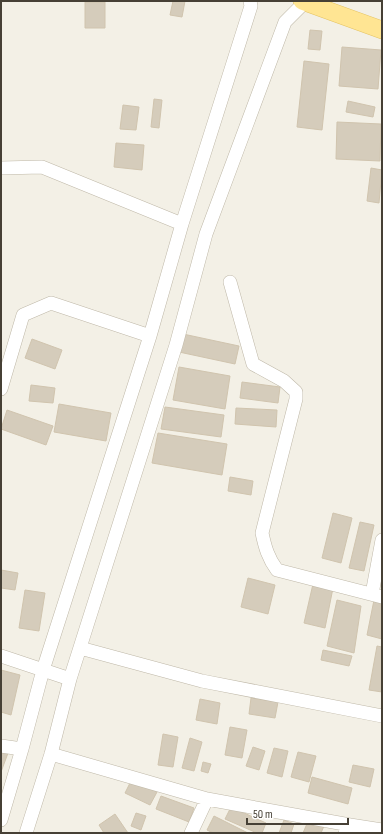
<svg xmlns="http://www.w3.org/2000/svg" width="383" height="834" font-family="'Sofia Sans Condensed',sans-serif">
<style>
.building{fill:#d5ccbb;stroke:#d0c4ae}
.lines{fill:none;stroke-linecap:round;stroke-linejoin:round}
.minor-casing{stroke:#bfb8a8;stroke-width:14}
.major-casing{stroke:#e4c363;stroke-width:18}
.minor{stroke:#fff;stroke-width:13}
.major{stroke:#ffe593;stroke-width:17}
</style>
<rect width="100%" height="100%" fill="#f3f0e6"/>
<!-- building -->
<path class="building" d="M173 1H185L182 17 170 15Z
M85 2H105V28H85Z
M310 30 322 31 320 50 308 49Z
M342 47 381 50 378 89 339 86Z
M304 61 329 64 322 130 297 127Z
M154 99 162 100 159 128 151 127Z
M348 101 375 107 373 117 346 112Z
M123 105 139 107 136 130 120 129Z
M337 122 381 124 380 161 336 159Z
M116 143 144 145 142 170 114 167Z
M371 168 382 170 379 203 367 201Z
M183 334 239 346 235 364 179 352Z
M32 339 62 350 55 369 25 358Z
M179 367 230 376 225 409 173 400Z
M242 382 280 387 278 403 240 398Z
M31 385 55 388 53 403 29 401Z
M59 404 111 413 106 441 54 432Z
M165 407 224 415 221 437 161 429Z
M236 408 277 410 276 427 235 424Z
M7 410 53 426 46 445 1 429Z
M158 433 227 444 222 475 152 463Z
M230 477 253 481 251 495 228 491Z
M333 513 352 518 341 563 322 558Z
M360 522 374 525 364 571 349 568Z
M1 570 18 573 15 590 1 588Z
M248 578 275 585 268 614 241 607Z
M313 584 333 588 325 628 304 623Z
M25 590 45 593 39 631 19 628Z
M337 600 361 606 354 653 327 646Z
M374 600 382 602V639L367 635Z
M377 646 382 647V692L369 690Z
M323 650 352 656 349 666 321 660Z
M1 670 20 675 11 715 1 712Z
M251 698 278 702 275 718 249 714Z
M200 699 220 703 217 724 196 720Z
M230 727 247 730 242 758 225 755Z
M163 734 178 737 173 767 158 765Z
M190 738 202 742 194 771 182 768Z
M253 747 265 751 259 770 246 766Z
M274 748 288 751 282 777 267 773Z
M1 751 8 753 1 772Z
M298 752 316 756 309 782 291 777Z
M203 762 211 764 208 773 201 771Z
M353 765 374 769 370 787 349 782Z
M312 777 352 788 348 804 308 793Z
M132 779 157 792 150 805 125 793Z
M161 796 194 808 189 822 156 809Z
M231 807 266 823 262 833H257L225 819Z
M136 813 146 816 141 830 131 826Z
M115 814 128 833H104L99 825Z
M214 816 248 833H213L207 830Z
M309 819 324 826 321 833H303Z
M284 820 294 824 291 833H279Z"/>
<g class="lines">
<defs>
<path id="minor" d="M1 168 42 167 182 224
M230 282 253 364 284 381 296 392V399L262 533C265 547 268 558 277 570L382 597
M1 389 23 315 51 303 150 336
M372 594 382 540
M80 648 202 681 382 716
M1 656 70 679
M1 746 22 749
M51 754 207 799
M1 820 22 749 43 670 150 336 182 224 251 6 250 1
M350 825 382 830
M26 833 51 754 70 679 176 345 206 234 285 22 305 2
M191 833 207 799 350 825 345 833"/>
<path id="major" d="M302 1 382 30"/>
</defs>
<!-- minor casing -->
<use href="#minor" class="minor-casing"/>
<!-- major casing -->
<use href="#major" class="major-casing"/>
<!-- minor -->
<use href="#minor" class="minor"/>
<!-- major -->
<use href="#major" class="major"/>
</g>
<!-- border -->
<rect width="383" height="834" fill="none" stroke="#464035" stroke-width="4"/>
<!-- scale -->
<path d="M247 818v6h101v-6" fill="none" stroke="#464035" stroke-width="2"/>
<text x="253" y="818" font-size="12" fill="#464035" stroke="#ffffff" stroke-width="3" paint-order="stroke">50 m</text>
</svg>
